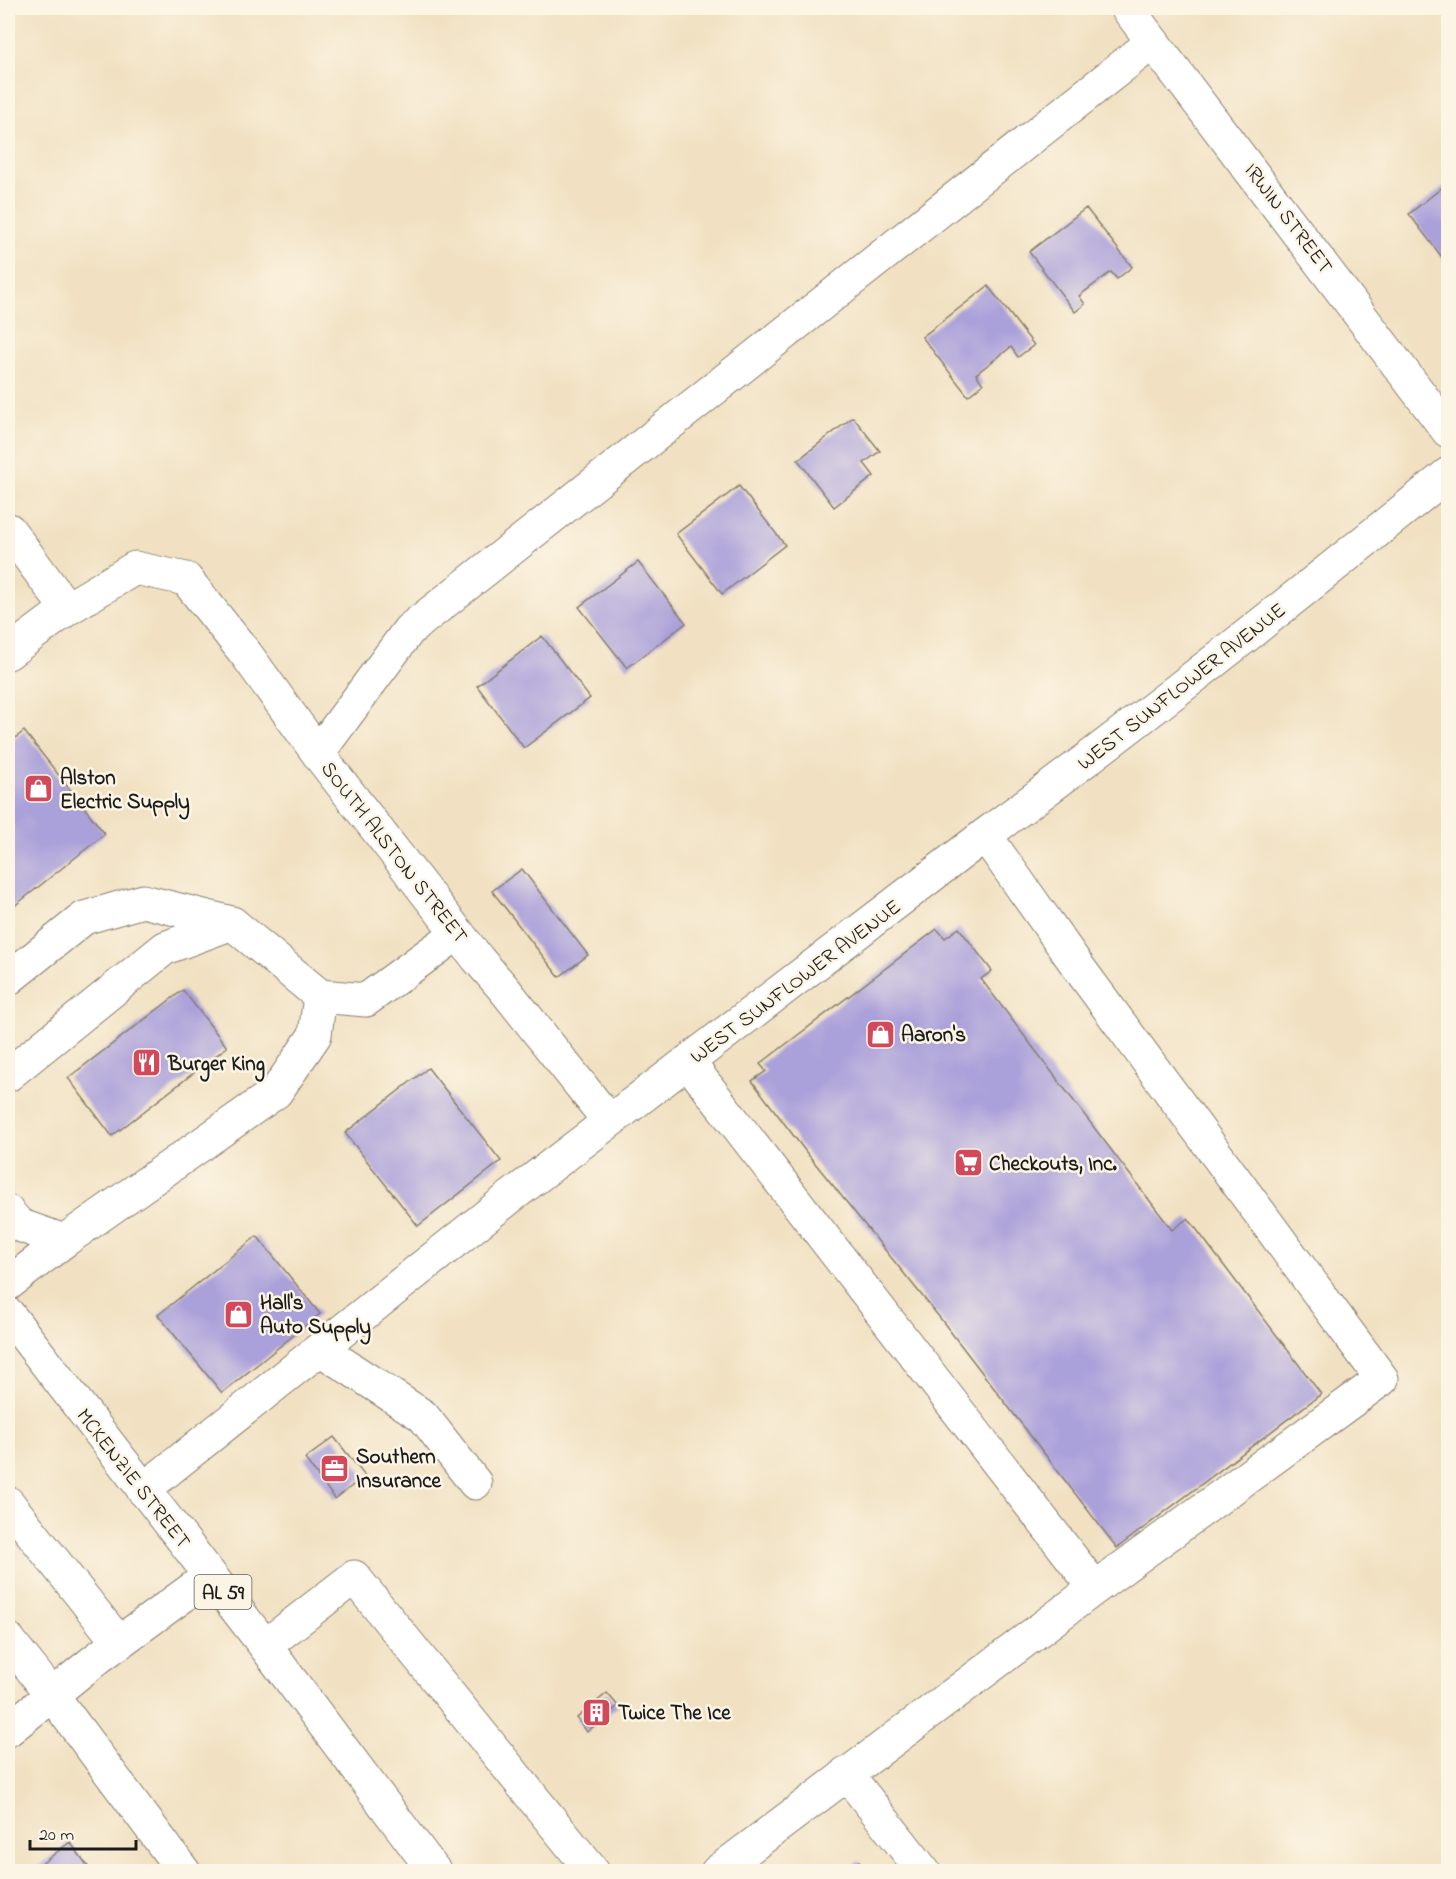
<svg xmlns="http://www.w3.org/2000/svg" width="1456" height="1879" font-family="'Indie Flower',sans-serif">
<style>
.building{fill:#aaa0da}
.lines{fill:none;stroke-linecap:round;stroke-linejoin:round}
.minor-casing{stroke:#867e6f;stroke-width:35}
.major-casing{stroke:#867e6f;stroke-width:35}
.minor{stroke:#fff;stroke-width:33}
.major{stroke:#fff;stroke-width:33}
.labels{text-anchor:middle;stroke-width:5;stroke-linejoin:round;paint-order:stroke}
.shield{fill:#fcf5e5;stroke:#5f5d58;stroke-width:1.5}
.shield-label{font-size:20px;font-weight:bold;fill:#1c1c1c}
.street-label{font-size:21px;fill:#1c1c1c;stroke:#fcf5e5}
.poi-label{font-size:21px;font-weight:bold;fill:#1c1c1c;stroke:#fcf5e5;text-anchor:start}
</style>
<rect width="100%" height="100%" fill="#fcf5e5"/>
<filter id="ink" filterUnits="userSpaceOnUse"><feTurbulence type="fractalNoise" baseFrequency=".0167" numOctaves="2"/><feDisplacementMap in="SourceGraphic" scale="12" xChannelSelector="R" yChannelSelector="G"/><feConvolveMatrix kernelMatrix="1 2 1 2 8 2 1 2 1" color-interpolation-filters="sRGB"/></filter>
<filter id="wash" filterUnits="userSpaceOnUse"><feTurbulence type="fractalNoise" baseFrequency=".008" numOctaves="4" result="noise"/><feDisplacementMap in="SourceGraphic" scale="24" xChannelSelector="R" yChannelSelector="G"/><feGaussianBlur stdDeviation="1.35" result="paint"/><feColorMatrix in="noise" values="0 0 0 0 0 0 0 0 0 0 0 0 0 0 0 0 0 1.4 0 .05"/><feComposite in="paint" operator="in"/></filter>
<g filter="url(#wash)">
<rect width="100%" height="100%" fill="#f1e1c2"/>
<g id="blocks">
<!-- building -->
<path class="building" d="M1448 183V265L1409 214Z
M1086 208 1132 267 1117 279 1111 272 1079 296 1085 304 1075 312 1029 252Z
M988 286 1034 345 1018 357 1011 347 976 374 983 384 968 396 922 337Z
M853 417 880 451 864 463 874 476 834 507 798 460Z
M739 486 785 545 722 594 676 534Z
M638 562 686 623 627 668 579 607Z
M542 636 590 698 524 748 477 686Z
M24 731 105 834 8 911V744Z
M522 869 588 955 559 977 492 891Z
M959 928 992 971 981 979 1172 1230 1188 1218 1321 1394 1117 1548 940 1318 806 1152 752 1081 766 1071 760 1064 937 929 945 938Z
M183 990 227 1047 112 1136 68 1078Z
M428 1068 501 1161 418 1226 345 1133Z
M257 1236 320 1314 222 1393 158 1315Z
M334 1437 365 1476 335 1499 305 1459Z
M607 1693 618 1706 587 1732 577 1718Z
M70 1842 92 1872H31Z
M859 1861 867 1872H845Z"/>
</g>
</g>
<g filter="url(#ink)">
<use href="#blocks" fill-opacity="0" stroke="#867e6f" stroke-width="1.5"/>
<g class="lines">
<defs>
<path id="minor" d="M1127 8 1448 431
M67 609 135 568 186 579 246 654 322 759 478 959 505 990 609 1121
M8 653 67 609 9 530
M318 753 409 630 1153 42
M8 979 84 918 143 901 232 923 320 996 366 1000 458 933
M688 1062 1095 1588
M8 1075 165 948 232 923
M8 1212 19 1225 64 1241 276 1092 315 1035 320 996
M8 1284 64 1241
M320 1349 423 1416 475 1483
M143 1490 509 1198 985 835C1143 720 1296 597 1448 474
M8 1503 119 1643
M8 1639 52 1695 184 1872
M265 1646 354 1577 593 1872
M8 1730 99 1657 210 1576
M846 1773 924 1872
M717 1872 1095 1588 1382 1379 1079 968 985 835"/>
<path id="major" d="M8 1314 265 1646 435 1872"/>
</defs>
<!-- minor casing -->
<use href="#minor" class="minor-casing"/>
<!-- major casing -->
<use href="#major" class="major-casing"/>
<!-- minor -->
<use href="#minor" class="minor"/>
<!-- major -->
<use href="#major" class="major"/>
</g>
</g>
<!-- icons -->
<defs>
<symbol id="shop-square" viewBox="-11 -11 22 22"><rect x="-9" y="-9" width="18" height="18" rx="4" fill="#d1495b" stroke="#fcf5e5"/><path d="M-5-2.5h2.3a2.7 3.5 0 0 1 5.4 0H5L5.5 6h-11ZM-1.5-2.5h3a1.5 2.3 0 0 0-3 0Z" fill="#fff"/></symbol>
<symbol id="restaurant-square" viewBox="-11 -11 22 22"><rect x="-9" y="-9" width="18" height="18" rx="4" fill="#d1495b" stroke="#fcf5e5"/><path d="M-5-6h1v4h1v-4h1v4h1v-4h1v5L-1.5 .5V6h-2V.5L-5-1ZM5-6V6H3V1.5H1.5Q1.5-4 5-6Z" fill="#fff"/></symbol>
<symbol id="supermarket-square" viewBox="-11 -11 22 22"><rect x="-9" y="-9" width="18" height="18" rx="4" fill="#d1495b" stroke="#fcf5e5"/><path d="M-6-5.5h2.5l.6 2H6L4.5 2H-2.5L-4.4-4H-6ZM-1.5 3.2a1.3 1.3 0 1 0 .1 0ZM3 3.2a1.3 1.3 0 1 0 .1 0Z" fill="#fff"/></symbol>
<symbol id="office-square" viewBox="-11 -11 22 22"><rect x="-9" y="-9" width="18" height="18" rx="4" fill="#d1495b" stroke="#fcf5e5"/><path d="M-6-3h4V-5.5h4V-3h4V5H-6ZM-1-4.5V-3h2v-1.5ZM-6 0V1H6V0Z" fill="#fff"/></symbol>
<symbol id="building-square" viewBox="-11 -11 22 22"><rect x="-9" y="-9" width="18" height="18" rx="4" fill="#d1495b" stroke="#fcf5e5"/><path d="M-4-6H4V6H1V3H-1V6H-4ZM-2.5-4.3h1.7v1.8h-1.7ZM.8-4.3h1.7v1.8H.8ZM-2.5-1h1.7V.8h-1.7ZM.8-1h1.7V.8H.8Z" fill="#fff"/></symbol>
</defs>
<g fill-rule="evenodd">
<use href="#shop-square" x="22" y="772" width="33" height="33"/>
<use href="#shop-square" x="864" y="1018" width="33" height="33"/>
<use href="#restaurant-square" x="130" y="1046" width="33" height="33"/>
<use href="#supermarket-square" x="952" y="1146" width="33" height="33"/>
<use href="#shop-square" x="222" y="1298" width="33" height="33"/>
<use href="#office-square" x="318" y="1452" width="33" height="33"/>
<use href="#building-square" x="580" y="1696" width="33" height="33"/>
</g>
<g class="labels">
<!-- shield labels -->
<rect class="shield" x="194.5" y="1575" width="57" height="34" rx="4.5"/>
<g class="shield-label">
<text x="223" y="1599">AL 59</text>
</g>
<!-- street labels -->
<g class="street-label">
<text transform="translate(1289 218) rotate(53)" y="7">IRWIN STREET</text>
<text transform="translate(1181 686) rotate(-38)" y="7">WEST SUNFLOWER AVENUE</text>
<text transform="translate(395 852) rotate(52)" y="7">SOUTH ALSTON STREET</text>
<text transform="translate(795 981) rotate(-37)" y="7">WEST SUNFLOWER AVENUE</text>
<text transform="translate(134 1478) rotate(52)" y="7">MCKENZIE STREET</text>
</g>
<!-- poi labels -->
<g class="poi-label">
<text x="60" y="784">Alston<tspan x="60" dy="24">Electric Supply</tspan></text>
<text x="901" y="1041">Aaron's</text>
<text x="168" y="1070">Burger King</text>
<text x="989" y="1170">Checkouts, Inc.</text>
<text x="260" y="1309">Hall's<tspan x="260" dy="24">Auto Supply</tspan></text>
<text x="356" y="1463">Southern<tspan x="356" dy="24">Insurance</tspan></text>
<text x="618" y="1719">Twice The Ice</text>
</g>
</g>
<!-- margin -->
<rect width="1456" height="1879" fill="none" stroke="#fcf5e5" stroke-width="30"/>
<!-- scale -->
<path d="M30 1840v9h106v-9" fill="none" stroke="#1c1c1c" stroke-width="3"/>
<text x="39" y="1840" font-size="18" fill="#1c1c1c" stroke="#fcf5e5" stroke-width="4.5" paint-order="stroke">20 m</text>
</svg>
